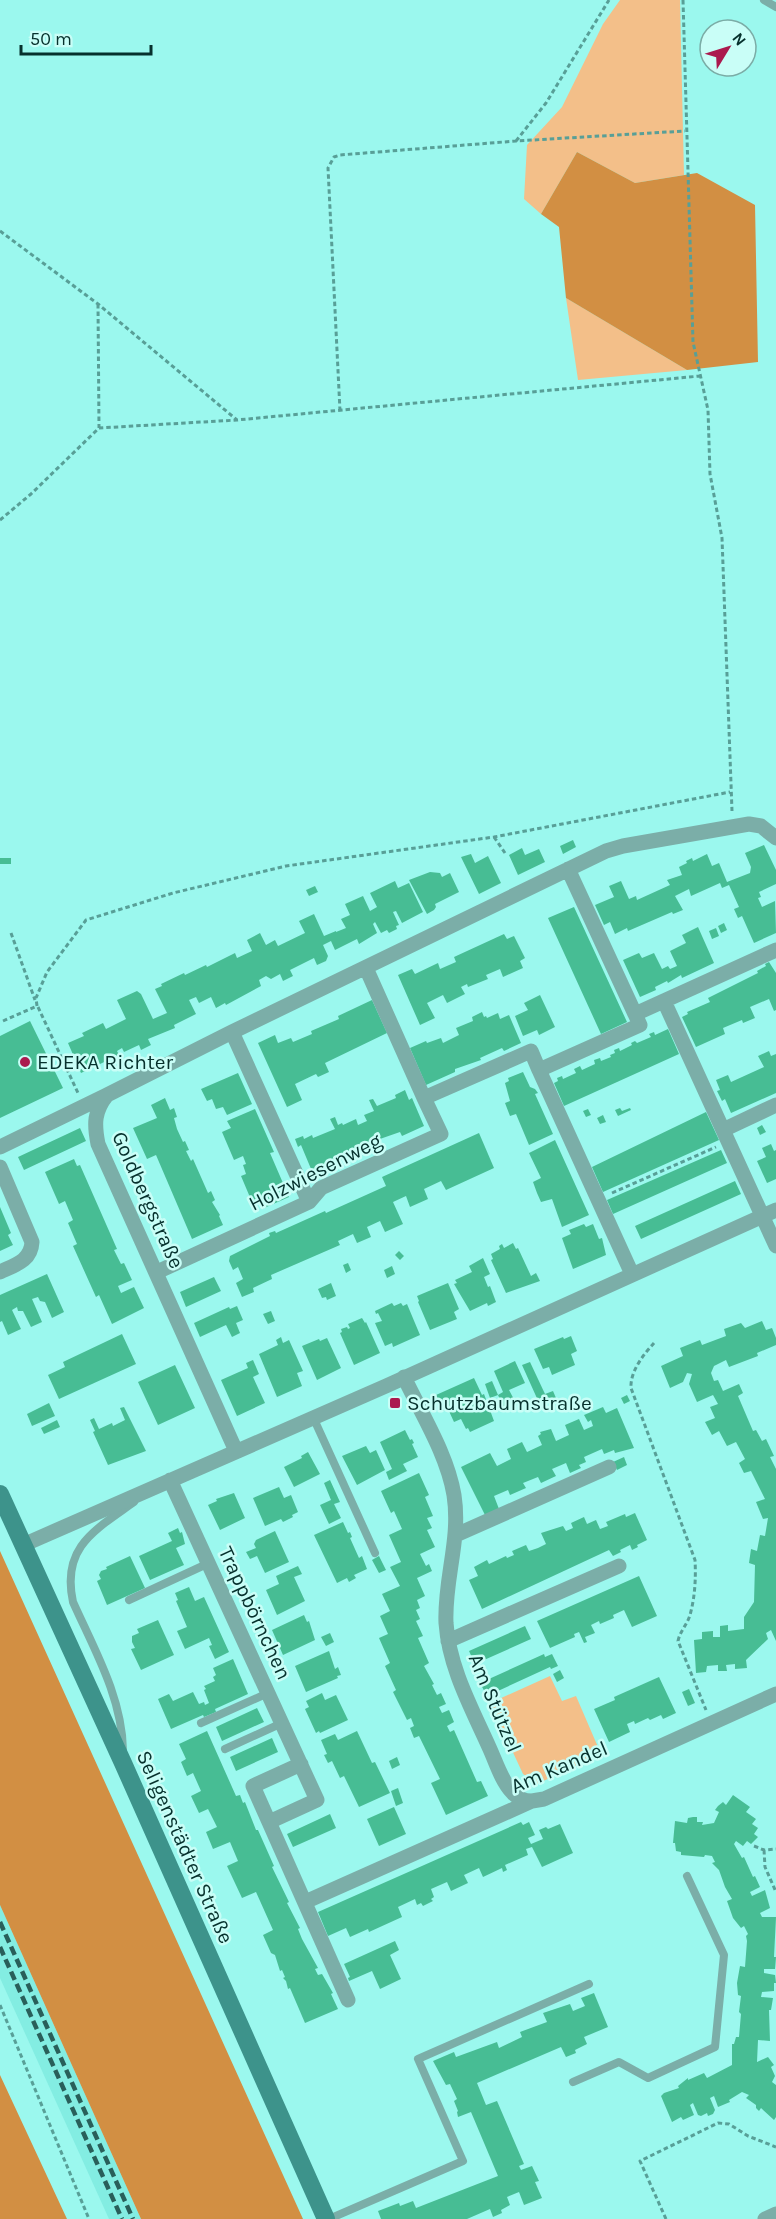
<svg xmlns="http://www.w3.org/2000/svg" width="776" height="2219" font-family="Karla,sans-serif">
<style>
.built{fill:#83ede2}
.green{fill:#f3bf89}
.forest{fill:#d28f43}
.building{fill:#47bd94}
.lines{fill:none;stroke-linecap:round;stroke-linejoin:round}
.path{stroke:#589f97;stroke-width:3;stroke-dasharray:4.5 3;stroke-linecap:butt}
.lane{stroke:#7baea8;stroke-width:8}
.street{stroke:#7baea8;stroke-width:15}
.secondary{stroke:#3d938b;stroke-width:18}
.rail{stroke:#295f5a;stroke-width:4.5;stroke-dasharray:9 4.5;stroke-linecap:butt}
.poi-dot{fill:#ab194e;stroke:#c9fef7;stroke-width:2}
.labels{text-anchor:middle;stroke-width:5;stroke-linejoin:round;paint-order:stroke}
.poi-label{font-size:21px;fill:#06312d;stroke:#c9fef7;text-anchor:start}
.street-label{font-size:21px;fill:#06312d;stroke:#c9fef7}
</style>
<rect width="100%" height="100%" fill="#9bf8ee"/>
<!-- built -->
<path class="built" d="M0 1905 141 2219H109L0 1978Z"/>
<!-- green -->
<path class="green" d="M620 0H680L684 175 635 183 577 152 541 214 524 199 527 145 562 107 603 24Z
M566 298 687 370 578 380Z
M550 1676 562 1701 576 1696 601 1754 537 1784 523 1774 490 1703Z"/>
<!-- forest -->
<path class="forest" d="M577 152 635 183 697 173 755 205 758 362 687 370 566 298 559 227 541 214Z
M0 1551 303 2219H141L0 1905Z
M0 2075 67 2219H0Z"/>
<!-- building -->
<path class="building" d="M573 840 576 847 563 854 560 846Z
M764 845 776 870V884L759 892 761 897 758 898 762 907 775 901 776 933 754 943 742 916 738 918 734 909 739 907 729 885 722 888 720 883 691 896 689 889 675 896 683 910 673 914 672 912 628 931 627 928 615 934 610 922 604 925 595 905 614 897 609 886 621 881 629 899 636 896 637 900 670 885 667 880 682 875 679 867 687 863 686 861 692 858 693 861 707 854 712 866 719 863 727 882 750 873 751 867 745 853Z
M522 848 525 855 539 849 545 862 518 875 509 855Z
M471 854 475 863 488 856 501 883 479 894 461 857Z
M0 858H11V864H0Z
M430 872 440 873 442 877 450 873 459 892 435 904 436 907 434 910 427 914 409 880Z
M395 881 398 888 409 883 423 912 402 923 396 911 393 912 399 925 396 926 397 929 389 933 387 930 381 933 375 922 373 924 377 933 359 944 357 939 335 950 331 941 323 945 328 956 326 961 317 965 314 958 290 970 293 976 283 981 280 974 271 979 266 976 259 980 261 986 226 1005 225 1003 216 1008 211 997 199 1003 196 997 189 1000 196 1014 174 1025 175 1028 148 1039 151 1045 141 1050 139 1045 124 1052 122 1048 117 1051 119 1055 81 1073 68 1043 84 1036 82 1033 103 1023 106 1029 126 1019 117 1000 137 991 141 994 153 1019 167 1013 155 989 162 986 161 984 184 973 185 975 206 965 207 967 235 953 237 958 252 951 247 940 260 933 266 945 275 940 278 946 305 933 299 921 314 914 324 936 336 931V932L346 928 341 919 350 915 345 904 363 896 370 911 377 907 370 893Z
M315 886 318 892 309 896 306 890Z
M574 907 627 1022 601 1034 548 918Z
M724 923 727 930 721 933 718 926Z
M698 927 714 963 682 978 681 975 668 983 667 981 655 987 656 990 640 997 623 960 639 953 642 958 654 953 662 969 668 966 670 969 677 966 670 951 686 943 682 935Z
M716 928 719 936 712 939 709 931Z
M504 934 507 939 514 936 525 958 520 961 523 968 503 977 500 969 486 975 488 979 468 987 467 984 461 987 465 994 447 1003 443 995 427 1003 435 1018 420 1025 398 975 412 969 415 974 438 963 440 969 456 962 454 957Z
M769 962 776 973V1010L774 1011 769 999 750 1007 755 1018 743 1023 742 1020 723 1028 725 1034 696 1047 682 1017 688 1014 687 1012 710 1002 708 998 758 973 757 971 766 966 765 964Z
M540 995 555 1027 539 1035 537 1030 523 1036 515 1016 528 1010 524 1003Z
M372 1000 387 1033 325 1063 329 1072 318 1077 316 1074 295 1084 302 1100 287 1107 258 1043 275 1035 278 1043 291 1038 293 1042 312 1034 311 1031 339 1019 338 1016Z
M482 1012 484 1017 486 1016 487 1018 498 1013 500 1019 509 1015 521 1043 504 1051 502 1048 480 1058 481 1060 455 1069V1072L426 1085 410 1048 426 1041 427 1043 441 1038 443 1043 459 1035 456 1028 473 1021 472 1017Z
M30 1021 63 1088 0 1118V1036Z
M668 1029 679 1054 564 1106 554 1083 558 1081 557 1078 562 1076 563 1079 576 1073 574 1069 580 1066 582 1070 595 1064 594 1060 600 1058 601 1061 611 1057 610 1055 615 1053 614 1050 619 1048 620 1051 632 1045 631 1043 635 1041 637 1043 651 1037 649 1034 654 1032 655 1035Z
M769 1051 771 1056 776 1054V1093L731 1113 725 1099 722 1101 717 1091 720 1090 716 1080 728 1075 731 1082 764 1067 758 1056Z
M523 1072 530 1087 535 1089 538 1093 535 1094 553 1134 529 1145 516 1114 510 1116 505 1103 510 1101 505 1083 509 1081 508 1078Z
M238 1073 252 1104 227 1115 223 1107 216 1109 212 1099 207 1101 201 1089Z
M405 1090 409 1100 412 1098 424 1126 402 1136 400 1132 377 1140 380 1147 370 1152 369 1149 349 1160 344 1161 343 1159 334 1162 336 1166 314 1176 301 1145 298 1147 295 1139 303 1136 304 1139 312 1135 313 1138 335 1129 330 1119 335 1117 338 1125 342 1123 343 1125 356 1119 358 1125 367 1121 364 1115 374 1111 369 1100 373 1099 377 1106 396 1098 395 1095Z
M165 1098 170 1110 174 1108 177 1117 174 1118 177 1129 183 1142 185 1141 189 1150 186 1151 191 1161 193 1159 208 1193 211 1191 215 1200 212 1202 220 1215 219 1216 223 1225 192 1239 156 1155 147 1159 133 1128 157 1118 151 1105Z
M620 1108 622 1111 630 1108 631 1110 618 1116 615 1110Z
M255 1109 274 1152 270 1153 289 1197 262 1209 258 1200 252 1202 241 1176 246 1174 243 1165 246 1164 243 1156 234 1160 222 1132 231 1128 227 1121Z
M588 1109 591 1115 586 1117 583 1111Z
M706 1112 719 1140 603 1192 592 1167Z
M603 1115 606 1122 600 1124 597 1118Z
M762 1125 766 1132 760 1135 757 1128Z
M80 1128 86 1141 24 1170 18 1157Z
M479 1133 494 1168 446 1190 441 1181 424 1189 428 1199 410 1207 406 1196 393 1202 403 1224 385 1232 380 1221 367 1227 371 1237 357 1243 353 1234 338 1241 340 1245 271 1275 272 1279 253 1288 254 1292 242 1297 236 1283 243 1279 238 1267 233 1270 229 1261 230 1256 270 1236 269 1233 275 1231 276 1233 325 1211 326 1213 386 1186 382 1177Z
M555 1140 589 1215 562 1227 552 1199 541 1202 537 1193 533 1182 541 1178 529 1153Z
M771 1144 774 1151 776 1150V1179L767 1183 757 1161 766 1157 762 1148Z
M721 1150 727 1163 613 1214 607 1200Z
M74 1159 77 1166 80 1165 117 1249 114 1250 121 1264 124 1263 132 1280 118 1286 121 1293 134 1287 144 1308 112 1324 99 1295 96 1297 73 1246 77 1244 68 1223 73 1220 65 1201 59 1204 45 1172Z
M735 1181 741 1194 641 1239 635 1226Z
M0 1207 11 1233 8 1235 13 1245 0 1251Z
M584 1224 586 1227 593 1224 599 1239 602 1238 606 1255 573 1269 562 1238 571 1234 569 1230Z
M513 1243 516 1249 518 1248 531 1276 536 1273 540 1281 506 1293 491 1260 493 1259 491 1254 500 1249 499 1246 502 1244 504 1248Z
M399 1251 404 1256 400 1260 395 1255Z
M483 1258 490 1274 484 1277 488 1287 490 1286 496 1302 488 1306 487 1303 470 1311 454 1284 457 1283 455 1280 472 1272 469 1266Z
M348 1263 351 1270 346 1273 343 1265Z
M392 1266 395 1274 387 1278 384 1270Z
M47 1274 64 1312 52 1318 45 1302 40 1301 38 1297 32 1299 42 1322 31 1327 23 1311H18L17 1307 12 1310 21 1329 8 1335 2 1321 0 1322V1295Z
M214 1277 221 1291 186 1307 180 1292Z
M331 1283 336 1296 327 1300 326 1297 322 1298 318 1289Z
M448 1283 459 1309 454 1312 457 1319 430 1330 418 1302 419 1301 417 1296Z
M392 1303 394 1306 401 1303 403 1306 407 1304 420 1335 393 1347 392 1343 385 1346 375 1323 382 1321 378 1313 376 1314 375 1311Z
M237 1306 243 1320 236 1323 240 1333 232 1337 226 1325 200 1337 194 1323 229 1307 230 1309Z
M271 1311 275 1321 268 1324 263 1314Z
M362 1318 365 1323 366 1322 380 1353 354 1365 340 1333 342 1332 341 1329 347 1327 348 1329 350 1328 348 1324Z
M762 1321 766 1330 772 1328 776 1338V1345L757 1353 758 1356 729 1367 726 1360 714 1366 711 1373 714 1381 718 1380 723 1391 739 1384 743 1393 738 1396 753 1431 756 1430 762 1441 766 1439 774 1456 770 1457 776 1469V1641L771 1630 766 1633 768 1639 746 1660 747 1668 735 1669V1664L726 1665 727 1671H718V1665L707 1666 706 1672 696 1673 694 1640 702 1639V1632L713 1631V1637H720V1626L728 1625V1631L744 1629V1617L754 1602 755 1565 749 1563 751 1549 757 1551 760 1535 765 1536 768 1518 763 1519 756 1502 765 1499 751 1471 744 1473 739 1463 745 1459 736 1442 727 1446 719 1431 712 1435 705 1422 715 1418 710 1407 718 1404 713 1395 697 1402 689 1384 692 1374 687 1373 683 1382 670 1388 661 1366 683 1356 680 1348 700 1340 702 1345 726 1336 724 1329 741 1323 745 1328Z
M122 1334 136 1364 59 1399 48 1375 65 1367 63 1362Z
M571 1336 577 1351 571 1354 575 1365 552 1375 549 1367 543 1369 534 1349 563 1337 564 1339Z
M281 1337 283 1343 289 1340 303 1371 297 1373 302 1386 277 1397 259 1354 278 1345 276 1340Z
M327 1338 341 1368 317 1380 302 1346 319 1339 320 1341Z
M253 1360 259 1374 253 1377 265 1403 237 1416 221 1380 248 1368 246 1363Z
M515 1361 525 1383 509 1390 517 1405 505 1411 498 1395 503 1392 494 1371Z
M530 1362 545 1394 553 1391 556 1398 540 1405 522 1365Z
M175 1365 195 1408 158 1425 138 1382Z
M474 1378 482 1395 484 1394 494 1421 470 1432 468 1428 466 1429 461 1419 454 1422 448 1409 443 1411 436 1395Z
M492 1381 498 1395 490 1398 485 1384Z
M627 1395 630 1401 624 1404 621 1398Z
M49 1403 55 1416 32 1426 27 1414Z
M124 1407 146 1451 108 1465 93 1432 95 1431 90 1420 94 1418 99 1429 112 1423 113 1426 125 1420 120 1408Z
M603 1407 606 1413 617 1408 634 1448 615 1453 614 1450 604 1454 602 1449 584 1457 586 1462 579 1465 581 1468 570 1473 566 1463 552 1469 556 1476 541 1483 538 1477 523 1483 526 1488 510 1495 508 1490 494 1496 499 1509 485 1515 461 1467 490 1453 497 1466 511 1459 507 1449 522 1442 527 1452 542 1445 538 1436 541 1434 540 1432 551 1429 556 1441 569 1435 565 1425 579 1419 584 1430 593 1426 591 1420 588 1422 584 1415Z
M57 1420 60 1427 44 1434 41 1428Z
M405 1430 410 1440 412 1439 414 1443 412 1444 418 1457 403 1464 407 1471 389 1480 386 1472 392 1469 380 1442Z
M366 1446 370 1453 376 1450 385 1470 357 1485 342 1456Z
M308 1452 320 1474 294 1487 284 1467 302 1458 301 1456Z
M624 1457 627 1465 617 1470 613 1462Z
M419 1473 429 1495 425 1497 433 1516 427 1518 432 1528 427 1530 435 1547 420 1554 426 1566 429 1564 432 1571 417 1578 425 1596 417 1600 420 1608 416 1610 420 1619 416 1621 423 1636 418 1638 429 1663 424 1666 434 1684 432 1685 437 1695 441 1693 446 1704 439 1707 442 1713 449 1710 454 1722 447 1726 450 1732 454 1730 477 1782 481 1781 488 1796 446 1815 431 1783 440 1779 419 1736 414 1738 410 1728 414 1726 411 1718 407 1720 393 1692 396 1690 385 1666 390 1663 379 1638 388 1634 380 1616 390 1611 382 1594 400 1586 390 1567 401 1562 389 1535 402 1529 394 1511 391 1513 381 1491Z
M330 1480 340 1502 334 1504 341 1518 329 1524 320 1505 331 1500 324 1483Z
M279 1487 284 1498 291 1495 298 1512 292 1515 293 1517 283 1522 281 1519 265 1526 253 1498Z
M234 1493 245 1518 220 1530 208 1505 217 1501 216 1499Z
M635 1513 647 1540 637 1545 638 1547 632 1550 630 1545 620 1550 621 1552 613 1556 609 1550 482 1609 469 1580 478 1576 474 1567 487 1560 489 1564 506 1556 507 1558 514 1555 512 1551 526 1545 529 1551 538 1548 546 1544 541 1533 563 1526 566 1531 573 1528 571 1523 584 1517 587 1524 596 1520 600 1529 608 1526 606 1522 625 1514 626 1517Z
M343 1522 348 1533 350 1532 352 1537 350 1538 359 1558 362 1556 367 1569 354 1575 356 1578 349 1582 347 1578 337 1583 314 1535Z
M178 1528 180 1533 182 1532 185 1544 176 1548 184 1565 150 1580 139 1556 172 1541 168 1533Z
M275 1531 289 1562 265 1573 257 1556 250 1559 246 1552 256 1548 254 1544 256 1540Z
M130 1556 145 1588 107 1605 97 1581 101 1579 99 1575 101 1571 107 1569 106 1567Z
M379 1556 386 1570 379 1573 372 1560Z
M298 1566 302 1574 294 1577 305 1601 277 1615 266 1590 279 1584 276 1576Z
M639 1576 657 1616 632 1627 624 1610 613 1615 614 1618 600 1624 599 1621 591 1625 595 1633 585 1637 587 1642 584 1643 579 1632 574 1634 575 1637 550 1648 537 1621Z
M189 1587 195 1601 204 1597 229 1652 215 1659 209 1646 212 1645 209 1638 185 1649 177 1631 187 1627 176 1601 178 1600 175 1593Z
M304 1615 307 1622 309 1621 315 1640 283 1655 272 1630Z
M158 1620 174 1655 141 1670 131 1649 135 1648 132 1642V1636L139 1633 137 1629Z
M525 1626 531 1639 475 1664 469 1651Z
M330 1633 334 1642 326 1646 321 1637Z
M329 1651 335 1669 338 1667 341 1675 337 1676 338 1678 306 1692 295 1666Z
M544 1654 545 1657 552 1654 558 1666 551 1669 550 1667 487 1696 480 1683Z
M233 1659 248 1694 215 1709 216 1712 204 1717 203 1715 171 1729 158 1699 169 1694 173 1701 193 1692 199 1704 204 1702 205 1705 209 1703 204 1690 206 1689 204 1686 215 1681 213 1677 216 1675 213 1668Z
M560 1670 564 1678 557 1682 553 1674Z
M659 1677 676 1713 663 1719 661 1715 650 1720 648 1718 635 1724 634 1721 627 1724 630 1732 609 1742 594 1709 615 1700 614 1697Z
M689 1689 695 1703 688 1706 682 1692Z
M322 1693 325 1700 336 1695 348 1720 320 1733 319 1731 316 1733 305 1709 309 1707 306 1701Z
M257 1708 264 1722 222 1741 216 1727Z
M207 1731 236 1796 240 1795 243 1803 245 1802 256 1830H258L274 1866 272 1867 289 1902 287 1903 300 1928 298 1929 302 1939 318 1968 315 1969 318 1975 322 1974 333 1993 331 1994 338 2009 305 2023 290 1988 288 1989 286 1981 283 1978 285 1977 282 1970 280 1971 275 1955 271 1953 263 1935 273 1930 256 1892 242 1898 227 1866 238 1861 230 1842 213 1849 206 1832 217 1827 208 1809 199 1813 191 1796 201 1791 193 1773 187 1776 181 1762 186 1759 179 1744Z
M357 1731 372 1763 375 1762 390 1793 359 1807 344 1776 340 1778 332 1761 328 1763 324 1755 327 1754 321 1740 335 1734 338 1740Z
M272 1738 278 1752 236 1771 230 1757Z
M397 1757 400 1765 392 1769 389 1761Z
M398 1788 403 1803 396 1806 391 1791Z
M733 1795 750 1807 746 1812 756 1819 752 1824 758 1828 754 1834 758 1837 751 1844 747 1841 743 1846 736 1841 734 1844 742 1858 744 1857 753 1877 755 1876 760 1887 750 1892 752 1896 765 1890 770 1908 760 1913 762 1917H776L774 1957H776L775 1969H764V1973L775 1975 776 1983H774V1991L762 1992 761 1997 773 1998 771 2010H769L770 2041 758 2040 757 2062 768 2057 774 2065 771 2067 775 2076 772 2082 776 2085V2117L774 2120 761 2108 759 2111 756 2108V2105L746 2098 749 2095 742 2092 729 2100 730 2102 718 2107 714 2096 710 2098 715 2110 713 2114 708 2116 707 2113 701 2116 698 2115 693 2103 690 2105 694 2115 683 2120 681 2117 672 2122 661 2096 664 2093 679 2088 678 2086 688 2078V2080L704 2073 707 2078 732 2065V2044H734L736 2037H739L741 2014 739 2012 741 1996 738 1995 737 1983 740 1966 745 1967 747 1941 746 1936 748 1934 744 1926 741 1928 733 1918 727 1901 732 1899 725 1887 719 1870 712 1863 715 1862 712 1856 705 1855 704 1857 681 1855V1852L676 1851 675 1843H673L675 1821 687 1823 688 1818 693 1817H697V1822H703L702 1825 714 1823 719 1812 715 1810 718 1806 723 1802 726 1805Z
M394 1807 406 1834 379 1846 367 1819Z
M330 1814 336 1828 293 1847 287 1834Z
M521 1822 523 1825 529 1822 535 1835 528 1838 531 1844 543 1839 539 1830 546 1827 548 1829 560 1824 573 1853 542 1867 532 1847 526 1849 528 1855 505 1865 507 1870 503 1872 502 1868 483 1877 479 1868 464 1875 468 1883 451 1891 447 1882 431 1889 434 1897 431 1899 433 1901 423 1906 421 1903 417 1905 415 1899 398 1907 402 1917 369 1932 368 1929 350 1937 346 1928 328 1936 318 1912Z
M395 1941 399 1950 390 1955 401 1979 380 1989 372 1971 349 1981 348 1978 350 1977 344 1964Z
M594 1993 608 2027 584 2037 587 2044 575 2050 576 2053 566 2057 561 2047 477 2083 486 2105 497 2101 524 2164 519 2166 521 2170 532 2166 539 2181 535 2182 542 2198 524 2205 519 2192 507 2197 510 2205 501 2210 502 2213 493 2217 490 2209 467 2219H381L378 2211 399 2203 400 2206 413 2201 416 2208 498 2176 471 2112 458 2117 457 2112 458 2111 454 2101 457 2099 450 2084 446 2085 433 2061 454 2052 456 2057 497 2042 499 2048 522 2037 520 2032 547 2022 543 2013 570 2004 573 2011 585 2006 581 1998Z"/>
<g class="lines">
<!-- path -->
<path class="path" d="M683 0 693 342 708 410 710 474 722 538 732 811
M516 141 546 103 609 0
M0 231 98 304 237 420
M98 304 99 428
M340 411 328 168 334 157 340 155 516 141 685 131
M0 520 31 494 99 428 237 420 700 376
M494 837 505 853
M11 933 35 1000
M37 1006 36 998 47 972 86 920 173 893 286 866 494 837 730 792
M38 1007 78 1093
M3 1021 37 1006
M612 1193 716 1147
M654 1343C644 1354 630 1371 631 1388L695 1560C696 1578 695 1597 690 1615 687 1625 680 1631 678 1641L706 1710
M754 1846 764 1850 776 1849
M764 1850 765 1867 776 1892
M0 2005 89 2219
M666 2219 640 2161 718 2123 729 2124 748 2136 776 2147"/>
<!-- lane -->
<path class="lane" d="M764 0 776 7
M313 1417 375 1553
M129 1600 209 1563
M201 1723 268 1693
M225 1749 282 1723
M123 1750C122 1697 94 1649 73 1602 61 1547 95 1530 134 1502
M573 2082 619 2062 648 2078 715 2047 724 1955 687 1876
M329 2219 463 2161 418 2059 589 1984"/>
<!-- street -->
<path class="street" d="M568 869 635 1014
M366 968 424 1098
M664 1001 776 1246
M232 1032 309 1202
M539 1070 632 1274
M723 1130 776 1105
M0 1147 107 1095
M0 1167 32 1242C31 1261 15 1265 0 1272
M157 1272 309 1202 321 1188 441 1134 424 1098 531 1051 539 1070 640 1025 635 1014 776 950
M404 1377C422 1415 447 1454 454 1495 461 1540 444 1579 446 1623 449 1667 471 1707 489 1747 496 1762 501 1780 512 1792 517 1798 524 1801 532 1801
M236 1451 98 1144C94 1124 94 1111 107 1095L232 1032 606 851 623 846 749 824 761 826 776 838
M170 1480 317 1800 269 1822 348 2000
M456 1535 609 1467
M23 1545 386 1386 776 1210
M448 1641 619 1566
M269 1822 253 1786 301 1764
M305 1902 532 1801 544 1799 776 1694
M765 2219 776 2214"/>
<!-- secondary -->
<path class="secondary" d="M0 1494 123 1763 326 2219"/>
<!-- rail -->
<path class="rail" d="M0 1922 133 2219
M0 1947 122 2219"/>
</g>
<!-- markers -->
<g class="poi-dot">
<circle cx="25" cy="1062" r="6"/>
<rect x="389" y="1397" width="12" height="12" rx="3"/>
</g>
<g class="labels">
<!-- poi labels -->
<g class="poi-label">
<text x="37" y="1069">EDEKA Richter</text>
<text x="407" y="1410">Schutzbaumstraße</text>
</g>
<!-- street labels -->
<g class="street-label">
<text transform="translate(315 1172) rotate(-27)" y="7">Holzwiesenweg</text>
<text transform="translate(148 1200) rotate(66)" y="7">Goldbergstraße</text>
<text transform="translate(255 1613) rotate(65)" y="7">Trappbörnchen</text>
<text transform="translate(495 1703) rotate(67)" y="7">Am Stützel</text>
<text transform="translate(559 1767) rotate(-23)" y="7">Am Kandel</text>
<text transform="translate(185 1847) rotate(66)" y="7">Seligenstädter Straße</text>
</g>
</g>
<!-- north arrow -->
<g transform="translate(728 48) rotate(52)"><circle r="28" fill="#c9fef7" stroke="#7baca6" stroke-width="1.5"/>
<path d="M0-4.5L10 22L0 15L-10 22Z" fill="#ab194e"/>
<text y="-9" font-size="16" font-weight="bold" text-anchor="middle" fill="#06312d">N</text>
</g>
<!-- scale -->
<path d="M21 45v9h130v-9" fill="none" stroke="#06312d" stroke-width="3"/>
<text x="30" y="45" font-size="18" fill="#06312d" stroke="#c9fef7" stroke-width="4.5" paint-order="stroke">50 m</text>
</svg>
